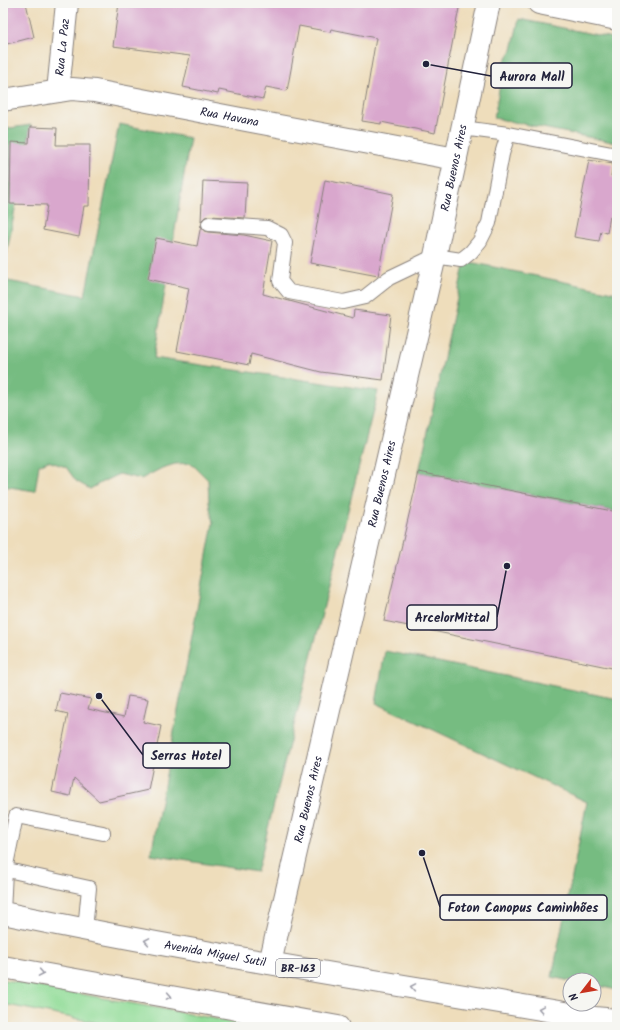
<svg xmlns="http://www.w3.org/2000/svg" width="620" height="1030" font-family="Kalam,sans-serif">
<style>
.green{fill:#93dd99;stroke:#5a806a}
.forest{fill:#76bc81;stroke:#4c6f5e}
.building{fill:#d9a7cd}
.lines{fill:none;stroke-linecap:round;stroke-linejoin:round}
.service-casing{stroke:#88807b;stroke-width:16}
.minor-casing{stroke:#88807b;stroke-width:24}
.trunk-casing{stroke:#88807b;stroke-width:24}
.service{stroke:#fff;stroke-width:14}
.minor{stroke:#fff;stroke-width:22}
.trunk{stroke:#fff;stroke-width:22}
.oneway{stroke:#9c9ca7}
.labels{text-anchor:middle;stroke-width:4;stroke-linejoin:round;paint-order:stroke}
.shield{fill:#f6f6f2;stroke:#626272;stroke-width:1}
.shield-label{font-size:11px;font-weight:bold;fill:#22223b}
.street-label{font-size:12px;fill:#22223b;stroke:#f6f6f2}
.leader{fill:none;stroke:#22223b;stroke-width:1.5}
.callout-dot{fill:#22223b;stroke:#f6f6f2;stroke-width:1.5}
.callout{fill:#f6f6f2;stroke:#22223b;stroke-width:1.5}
.callout-label{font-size:13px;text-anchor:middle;font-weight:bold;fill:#22223b}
</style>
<rect width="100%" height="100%" fill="#f6f6f2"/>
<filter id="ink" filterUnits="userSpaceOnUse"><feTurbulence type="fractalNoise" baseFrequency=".025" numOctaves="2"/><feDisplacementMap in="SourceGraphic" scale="8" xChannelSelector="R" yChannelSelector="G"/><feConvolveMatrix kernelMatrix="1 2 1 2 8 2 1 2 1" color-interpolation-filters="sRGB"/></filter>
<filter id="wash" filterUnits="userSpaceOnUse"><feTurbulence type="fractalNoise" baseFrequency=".012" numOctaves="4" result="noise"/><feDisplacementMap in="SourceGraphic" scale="16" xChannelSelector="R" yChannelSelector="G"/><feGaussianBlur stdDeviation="0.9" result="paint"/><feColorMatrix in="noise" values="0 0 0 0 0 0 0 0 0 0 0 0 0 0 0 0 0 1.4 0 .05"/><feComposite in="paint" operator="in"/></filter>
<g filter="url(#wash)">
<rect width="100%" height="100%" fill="#edb"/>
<!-- green -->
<path class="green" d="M5 980 249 1025 250 1027H118L3 1004V981Z"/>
<!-- forest -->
<path class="forest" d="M519 19 617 39V143L494 118 504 62 512 50Z
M119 124 190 138 154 358 378 391 257 872 151 855 213 523 209 503 208 480 191 463 175 464 162 468 141 479 119 474 104 481 90 489 76 481 66 467 48 461 39 465 35 491 3 486V280L85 296Z
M31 125 3 273V129Z
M465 261 617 293V512L419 472Z
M385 651 617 699V990L594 985V980L570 981 552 977 587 802 376 703Z"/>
<g id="blocks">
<!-- building -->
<path class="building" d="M3 3H26L34 37 3 45Z
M119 3H460L435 133 381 122V124L362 121 376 38 331 29 330 32 299 26 287 91 266 87 263 99 219 90 218 94 183 87 190 56 113 46Z
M30 127 57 128 56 145H90L89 206H84L79 237 43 230 47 205 10 204 11 142 29 143Z
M589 160 613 164 611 176 617 177V217L610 216 607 233 601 231 599 241 574 237Z
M325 180 393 194 378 276 310 263Z
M203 181 247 183 245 218 209 216 205 217 201 221Z
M201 225 202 228 204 231 208 232 244 235 272 241 263 294 353 318 354 310 391 315 383 380 321 372 251 354 249 365 177 351 189 288 148 279 156 238 197 246Z
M419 472 617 512V669L384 621Z
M60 693 91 699 88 709 124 717 128 696 148 699 143 722 161 726 148 790 99 801 74 778 70 796 52 792 68 714 56 711Z"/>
</g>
</g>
<g filter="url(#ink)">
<use href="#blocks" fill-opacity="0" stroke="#88807b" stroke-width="1"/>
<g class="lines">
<defs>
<path id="service" d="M508 134 617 155
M209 224 267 228 281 235 285 243 280 281 289 292 343 302 365 297 389 278 435 256 461 260 471 252 480 241 489 223 502 154 508 134 462 128
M3 869 89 888 85 930
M3 913 5 870 16 816 103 833"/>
<g id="minor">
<path d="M539 3 617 19"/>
<path id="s1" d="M58 91 67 3"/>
<path id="s2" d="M3 100 72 89 95 91 246 120 456 159"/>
<path id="s3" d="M270 963 435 256 489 3"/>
</g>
<g id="trunk">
<path id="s4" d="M3 913C199 954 397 984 594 1018L617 1020"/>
<path d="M3 967 338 1027"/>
</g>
</defs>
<!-- service casing -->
<use href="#service" class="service-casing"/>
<!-- minor casing -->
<use href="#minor" class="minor-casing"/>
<!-- trunk casing -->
<use href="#trunk" class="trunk-casing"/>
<!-- service -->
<use href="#service" class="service"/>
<!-- minor -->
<use href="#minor" class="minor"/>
<!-- trunk -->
<use href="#trunk" class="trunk"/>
</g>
<!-- one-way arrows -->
<defs><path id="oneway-chevron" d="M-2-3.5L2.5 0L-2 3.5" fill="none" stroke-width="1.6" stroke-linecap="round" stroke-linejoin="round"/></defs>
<g class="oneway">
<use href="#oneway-chevron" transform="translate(147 941) rotate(-170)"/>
<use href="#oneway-chevron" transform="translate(41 973) rotate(10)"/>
<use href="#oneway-chevron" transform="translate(413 987) rotate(-170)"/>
<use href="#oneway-chevron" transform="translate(169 996) rotate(10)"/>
<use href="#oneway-chevron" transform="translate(541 1009) rotate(-170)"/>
</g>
</g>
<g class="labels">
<!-- shield labels -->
<rect class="shield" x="276" y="959" width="44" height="18" rx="3"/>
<g class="shield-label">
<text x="298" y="972">BR-163</text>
</g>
<!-- street labels -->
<g class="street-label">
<text dy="4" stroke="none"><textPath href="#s1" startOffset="44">Rua La Paz</textPath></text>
<text dy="4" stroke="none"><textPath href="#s2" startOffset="230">Rua Havana</textPath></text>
<text dy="4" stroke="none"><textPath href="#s3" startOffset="816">Rua Buenos Aires</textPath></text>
<text dy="4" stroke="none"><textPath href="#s3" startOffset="492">Rua Buenos Aires</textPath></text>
<text dy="4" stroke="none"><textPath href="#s3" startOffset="168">Rua Buenos Aires</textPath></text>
<text dy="4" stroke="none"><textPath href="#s4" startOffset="216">Avenida Miguel Sutil</textPath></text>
</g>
</g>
<!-- callouts -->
<path class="leader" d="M426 64L491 76M507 566L497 617M99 696L143 755M422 853L440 907"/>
<g class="callout-dot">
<circle cx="426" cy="64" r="4"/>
<circle cx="507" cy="566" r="4"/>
<circle cx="99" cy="696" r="4"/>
<circle cx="422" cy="853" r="4"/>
</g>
<g class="callout">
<rect x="491" y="63" width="81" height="25" rx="4"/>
<rect x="407" y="605" width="90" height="25" rx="4"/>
<rect x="143" y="743" width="87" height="25" rx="4"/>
<rect x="440" y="895" width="167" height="25" rx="4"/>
</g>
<g class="callout-label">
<text x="532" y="81">Aurora Mall</text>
<text x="452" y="622">ArcelorMittal</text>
<text x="186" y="760">Serras Hotel</text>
<text x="523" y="912">Foton Canopus Caminhões</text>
</g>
<!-- margin -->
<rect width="620" height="1030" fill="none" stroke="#f6f6f2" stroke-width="16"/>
<!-- north arrow -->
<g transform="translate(582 992) rotate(239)"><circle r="19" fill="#f6f6f2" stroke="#a1a1a9"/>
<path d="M0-3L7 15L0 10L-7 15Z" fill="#c8321e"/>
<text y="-6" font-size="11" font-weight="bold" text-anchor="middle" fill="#22223b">N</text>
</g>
</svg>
